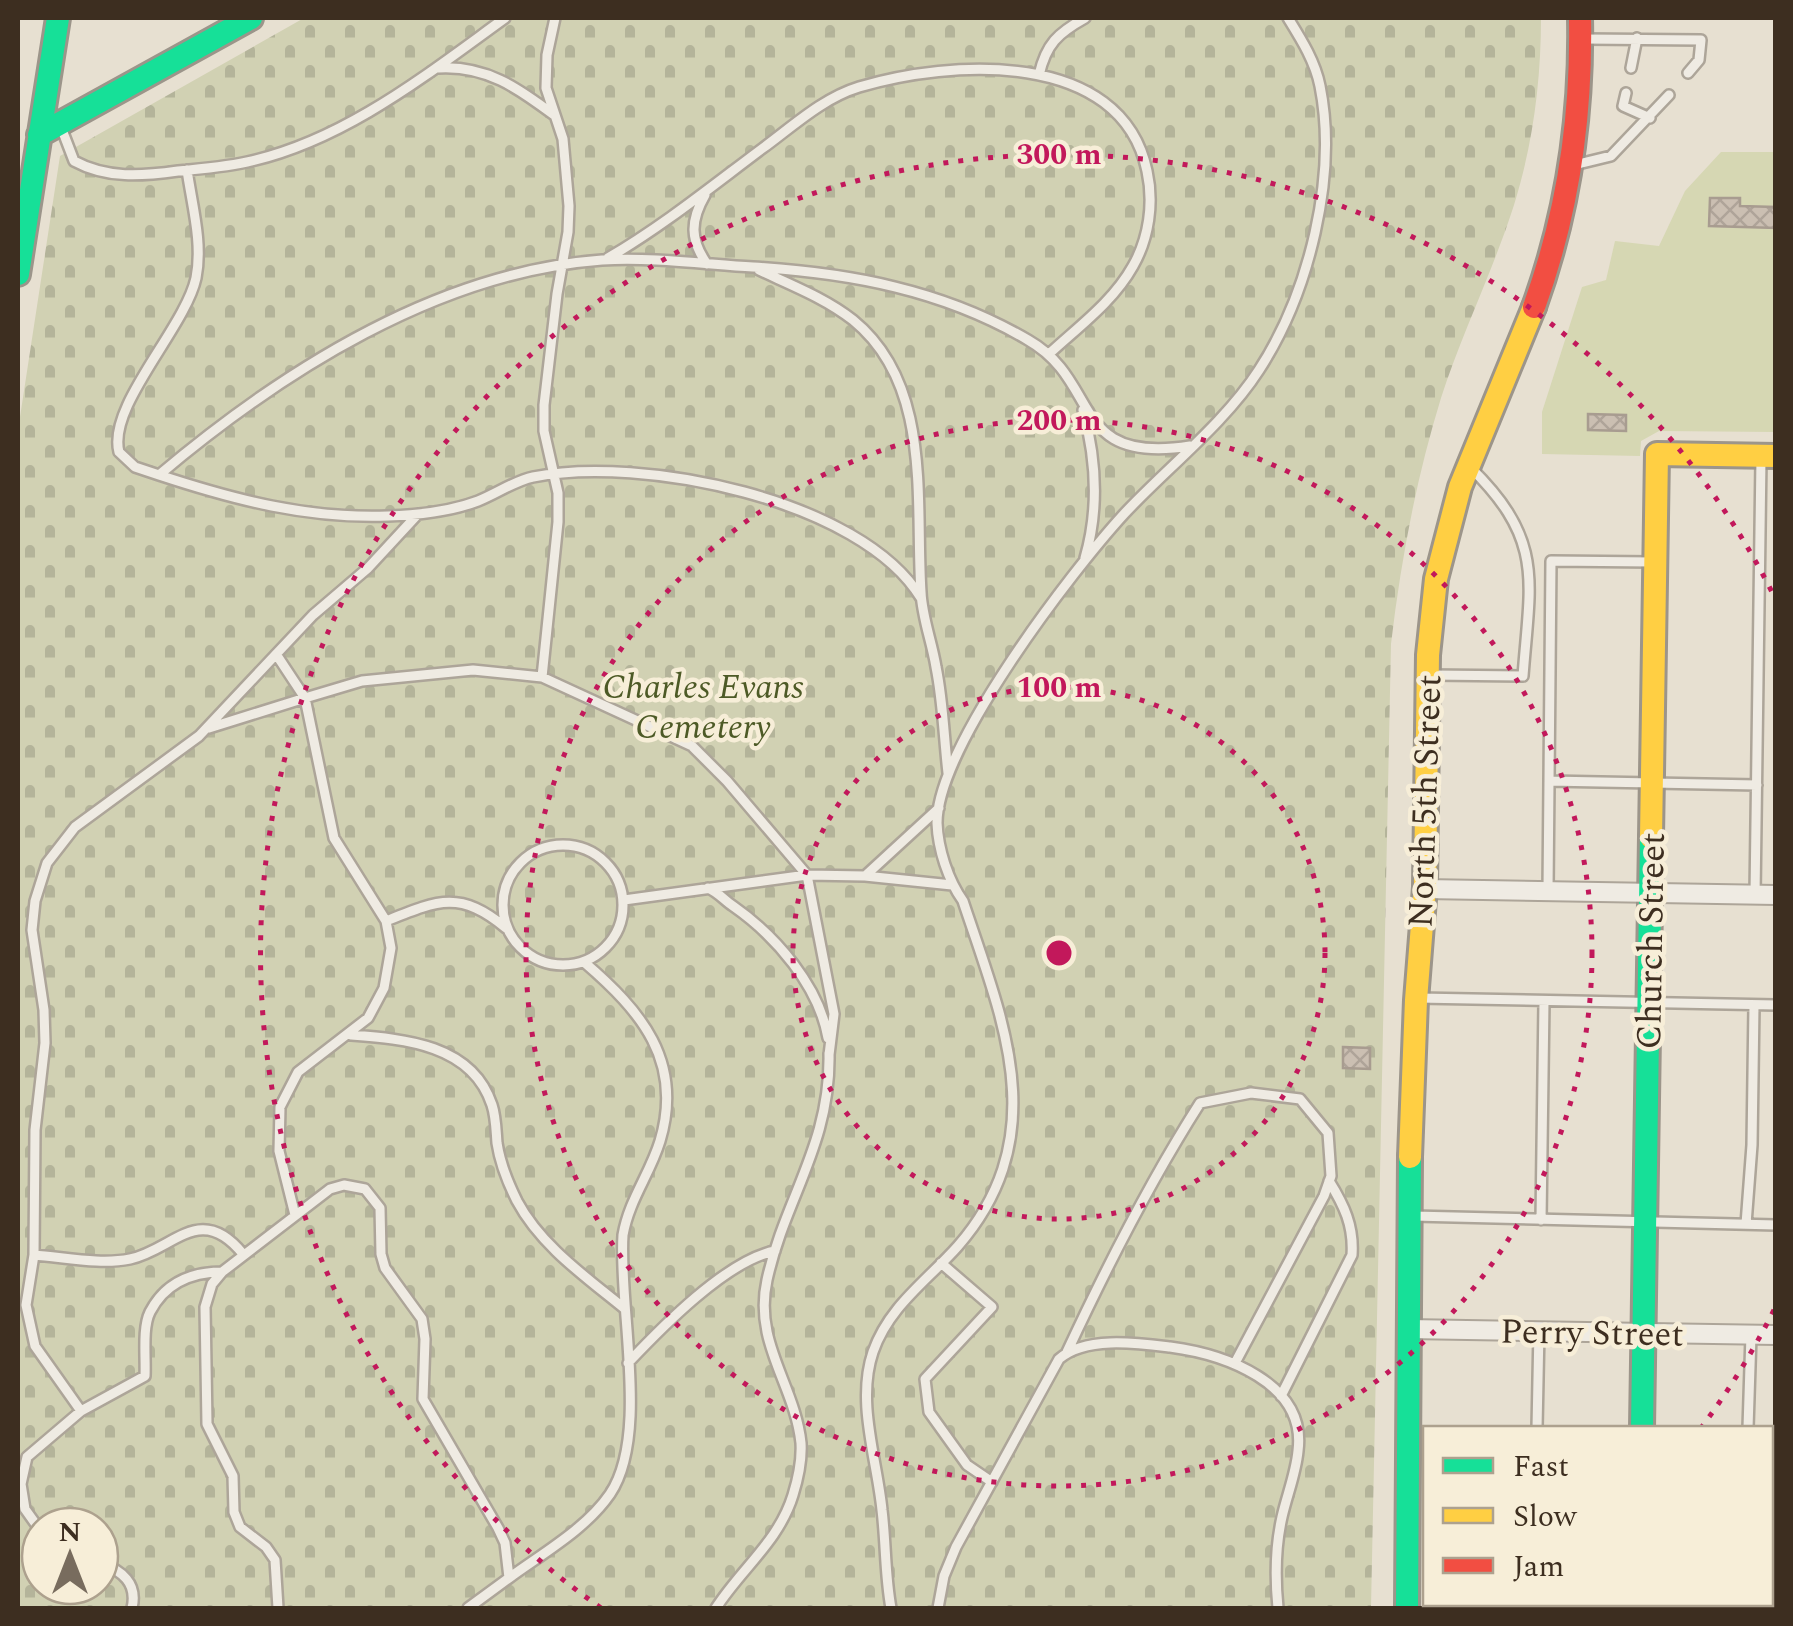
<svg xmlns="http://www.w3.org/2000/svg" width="1793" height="1626" font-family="Spectral,serif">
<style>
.green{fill:#d6d7b3}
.cemetery{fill:url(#cemetery-stones);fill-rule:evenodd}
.building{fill:url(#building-cross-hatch);stroke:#a89c90;stroke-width:2.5}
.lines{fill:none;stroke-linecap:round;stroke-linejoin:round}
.lane-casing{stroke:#ada599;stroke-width:14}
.street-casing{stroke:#ada599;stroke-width:22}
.fast-casing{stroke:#9c958a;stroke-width:28}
.slow-casing{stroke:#9c958a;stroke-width:28}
.jam-casing{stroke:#9c958a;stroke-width:28}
.lane{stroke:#efebe3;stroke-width:9}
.street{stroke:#efebe3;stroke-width:18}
.fast{stroke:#16e098;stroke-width:22}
.slow{stroke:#ffcf43;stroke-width:22}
.jam{stroke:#f24e42;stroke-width:22}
.ring{fill:none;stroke:#c2185b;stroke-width:5;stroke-dasharray:5 10}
.labels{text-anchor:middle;stroke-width:9;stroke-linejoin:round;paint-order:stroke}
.park-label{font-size:35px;font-style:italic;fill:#4d5a26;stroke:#f7eed8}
.street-label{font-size:35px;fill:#3d2e20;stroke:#f7eed8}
.centre{fill:#c2185b;stroke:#f7eed8;stroke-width:5}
.ring-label{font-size:30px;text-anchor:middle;font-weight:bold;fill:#c2185b;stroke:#f7eed8;stroke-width:9;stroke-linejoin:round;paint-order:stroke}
</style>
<defs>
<pattern id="cemetery-stones" width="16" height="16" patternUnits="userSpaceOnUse" patternTransform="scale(2.5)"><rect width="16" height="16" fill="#d1d1b3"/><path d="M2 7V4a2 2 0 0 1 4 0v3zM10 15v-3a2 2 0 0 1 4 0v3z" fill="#b4b49a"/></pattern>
<pattern id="building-cross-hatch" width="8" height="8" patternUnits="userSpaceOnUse" patternTransform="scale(2.5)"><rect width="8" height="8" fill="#cbbfb2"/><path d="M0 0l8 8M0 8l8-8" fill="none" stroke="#afa499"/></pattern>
</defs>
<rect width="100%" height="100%" fill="#e7e0d1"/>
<!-- green -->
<path class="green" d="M1721 152H1775V432L1659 431 1641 441 1640 456 1542 454V412L1582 287 1606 280 1615 241 1659 246 1685 191Z"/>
<!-- cemetery -->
<path class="cemetery" d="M304 18H1541C1541 81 1533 144 1514 205 1493 271 1462 333 1441 398 1416 479 1401 560 1391 644L1371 1608H18V430L60 156ZM40 1526H100V1586H40Z"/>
<!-- building -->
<path class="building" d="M1710 198H1740V206L1776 207V228L1709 226Z
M1588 414 1626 415V431L1588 430Z
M1343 1047 1370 1048V1069L1343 1068Z"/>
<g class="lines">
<defs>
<path id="lane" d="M1584 39 1701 40 1699 60 1688 73
M438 68C486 65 518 88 554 115
M1631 68 1637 38
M1039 75C1046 44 1058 33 1085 18
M1626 93 1623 106 1650 118
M61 127 74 161C107 179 142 176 178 171 201 169 224 167 247 162 344 141 426 75 505 18
M1574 165 1611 156 1669 95
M187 170C192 205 203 243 196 278 185 328 107 406 119 452L135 467 159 475C281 372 438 272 602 260 651 257 704 264 753 267 850 273 943 290 1028 340 1102 382 1068 465 1190 446
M705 195C690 221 690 240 707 264
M608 258C663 226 712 186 763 148 793 126 823 98 859 87 949 60 1121 48 1147 171 1154 203 1149 238 1133 266 1113 302 1078 327 1049 354
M759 270C791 285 825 298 853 320 933 385 915 502 921 592 922 617 932 642 936 667 943 701 944 738 948 773
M1083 410C1096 458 1099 510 1085 558
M159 475C235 500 308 519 388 516 419 515 449 512 478 501 496 494 514 481 533 477 640 455 861 499 921 598
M1430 675 1523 676C1530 581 1545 541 1471 468
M542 677 558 522V493L544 431V405L557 294 568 232 569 206 563 139 546 88 547 55 555 18
M209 728 305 698 276 654
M1549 781 1757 785
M503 905a60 60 0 1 1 120 0a60 60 0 1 1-120 0Z
M865 876 939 808
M708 888C718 892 724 900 733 906 776 936 819 986 828 1038
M1548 891 1551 561 1653 562
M1755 895 1761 458
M624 900 807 875 865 876 952 885
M386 921C438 900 460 890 506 928
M1418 998 1776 1005
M351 1035C404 1039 472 1044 492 1105 496 1117 496 1131 497 1143 500 1163 508 1183 517 1201 541 1246 586 1277 625 1309
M295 1215 279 1151 280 1107 298 1072 368 1018 384 988 391 948 386 921 334 838 305 698 362 681 473 670 542 677 692 746 727 781 807 875 834 1014 829 1055
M1413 1216 1776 1225
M1541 1220 1544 1001
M1746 1224 1752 1145 1754 1005
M34 1255C64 1257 100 1265 130 1259 173 1250 200 1201 243 1254
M941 1263 992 1307 925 1379 929 1412 967 1465 992 1482
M1067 1352C1107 1266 1149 1183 1200 1103L1251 1093 1300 1099 1328 1133 1331 1176 1324 1196 1235 1363
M628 1363C661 1328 727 1260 775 1251
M1281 1396 1352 1255C1354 1226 1344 1205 1329 1181
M81 1411 35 1346 26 1305 34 1255 35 1130 45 1043 44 1010 32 930 35 901 47 863 75 827 199 736 313 615 368 568 418 514
M1537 1428 1539 1330
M1748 1428 1751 1335
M40 1530 25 1509 21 1484 27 1457 81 1411 145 1376C146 1358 142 1328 150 1312 165 1283 191 1272 222 1272
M100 1562C122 1571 138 1583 132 1608
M509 1578C543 1553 586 1529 610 1494 650 1435 618 1306 623 1235 629 1200 650 1174 660 1141 684 1061 641 1011 584 962
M278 1608 275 1560 266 1547 240 1527 234 1512 233 1476 207 1424 205 1307 212 1284 222 1272 330 1189 344 1185 365 1189 380 1208 381 1254 385 1268 422 1319 425 1339 423 1399 498 1528 505 1543 509 1578 468 1608
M716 1608C741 1569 779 1541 793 1495 798 1479 802 1460 801 1443 795 1385 753 1343 767 1280 785 1198 831 1144 829 1053
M891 1608C885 1576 886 1543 882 1510 877 1459 856 1402 873 1352 889 1306 927 1281 958 1246 1054 1135 1003 1021 963 901 948 880 938 849 937 823 937 747 1071 572 1124 514 1167 468 1225 423 1259 370 1309 293 1338 176 1320 86 1315 61 1301 39 1288 18
M938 1608 944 1576 956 1547 1059 1359C1085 1336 1137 1343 1170 1347 1223 1354 1307 1382 1298 1451 1296 1473 1287 1495 1282 1517 1275 1548 1275 1578 1278 1608
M1533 1608V1604
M1744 1608V1604"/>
<path id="street" d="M1425 889 1776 895
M1408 1329 1776 1335
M1638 1608V1604"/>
<path id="fast" d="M39 135 251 18
M18 274 58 18
M1642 1428 1651 837
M1407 1608 1410 1157"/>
<path id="slow" d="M1651 837 1657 454 1776 456
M1410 1157 1416 1000 1425 887 1428 655 1436 579 1460 487 1534 307"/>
<path id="jam" d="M1534 307C1568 213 1582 117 1580 18"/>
</defs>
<!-- lane casing -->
<use href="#lane" class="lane-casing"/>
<!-- street casing -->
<use href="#street" class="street-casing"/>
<!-- fast casing -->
<use href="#fast" class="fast-casing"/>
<!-- slow casing -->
<use href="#slow" class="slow-casing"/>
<!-- jam casing -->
<use href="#jam" class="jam-casing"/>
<!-- lane -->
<use href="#lane" class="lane"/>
<!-- street -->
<use href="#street" class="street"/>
<!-- fast -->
<use href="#fast" class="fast"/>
<!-- slow -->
<use href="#slow" class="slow"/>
<!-- jam -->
<use href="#jam" class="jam"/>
</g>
<!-- distance rings -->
<g class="ring">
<circle cx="1059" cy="953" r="266"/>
<circle cx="1059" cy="953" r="533"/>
<path d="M1774 1310A799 799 0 0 1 1701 1428M601 1608A799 799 0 1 1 1774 596"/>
</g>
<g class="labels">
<!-- park labels -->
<g class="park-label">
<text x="703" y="698">Charles Evans<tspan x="703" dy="40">Cemetery</tspan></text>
</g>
<!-- street labels -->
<g class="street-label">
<text transform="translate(1424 801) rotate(-88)" y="12">North 5th Street</text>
<text transform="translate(1650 941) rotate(-89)" y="12">Church Street</text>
<text transform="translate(1592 1332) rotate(1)" y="12">Perry Street</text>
</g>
</g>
<circle cx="1059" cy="953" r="15" class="centre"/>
<g class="ring-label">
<text x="1059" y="164">300 m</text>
<text x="1059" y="430">200 m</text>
<text x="1059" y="697">100 m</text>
</g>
<!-- border -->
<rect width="1793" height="1626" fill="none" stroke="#3d2e20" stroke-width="40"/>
<!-- legend -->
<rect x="1423" y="1426" width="350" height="180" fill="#f7eed8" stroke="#ada18e" stroke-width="2.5"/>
<rect x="1443" y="1458" width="50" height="15" fill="#16e098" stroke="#ada18e" stroke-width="2.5"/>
<text x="1513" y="1476" font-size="30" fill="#3d2e20">Fast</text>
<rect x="1443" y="1508" width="50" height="15" fill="#ffcf43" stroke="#ada18e" stroke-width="2.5"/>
<text x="1513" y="1526" font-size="30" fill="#3d2e20">Slow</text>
<rect x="1443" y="1558" width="50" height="15" fill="#f24e42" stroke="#ada18e" stroke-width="2.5"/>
<text x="1513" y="1576" font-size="30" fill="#3d2e20">Jam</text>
<!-- north arrow -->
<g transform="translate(70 1556)"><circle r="48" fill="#f7eed8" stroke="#ada18e" stroke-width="2.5"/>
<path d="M0-8L18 38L0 25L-18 38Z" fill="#786c5e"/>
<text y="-15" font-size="28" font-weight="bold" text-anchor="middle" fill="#3d2e20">N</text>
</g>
</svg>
